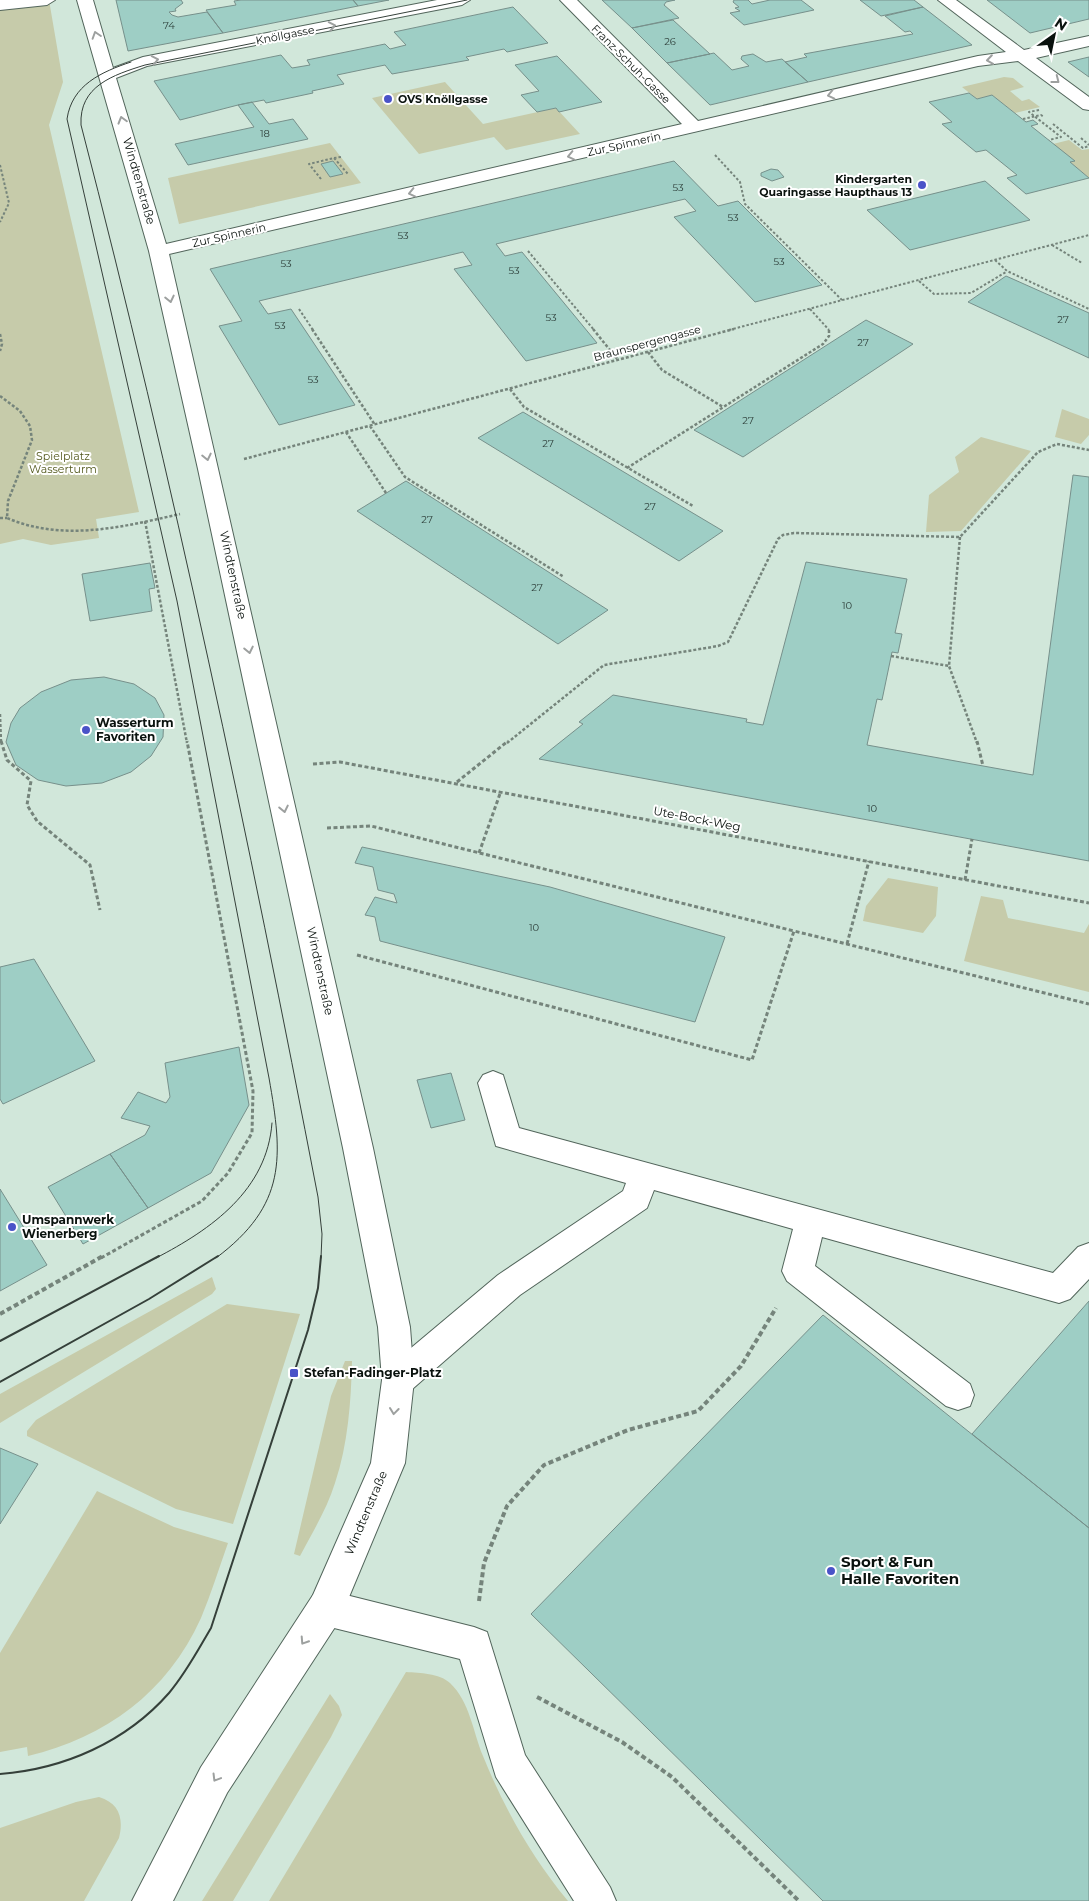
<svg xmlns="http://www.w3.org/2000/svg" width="1089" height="1901" font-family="Montserrat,sans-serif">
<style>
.green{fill:#c6cbaa}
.building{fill:#9ecec5;stroke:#77908b}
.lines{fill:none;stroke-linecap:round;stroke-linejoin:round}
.service-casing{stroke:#52655b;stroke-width:2}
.minor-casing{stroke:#52655b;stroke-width:2}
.path-far3{stroke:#75847b;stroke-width:2;stroke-dasharray:2.5 2;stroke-linecap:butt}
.path-far2{stroke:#75847b;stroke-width:2.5;stroke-dasharray:3 2;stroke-linecap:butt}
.path-far1{stroke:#75847b;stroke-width:3;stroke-dasharray:4 2.5;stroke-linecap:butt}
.path{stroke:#75847b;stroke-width:4;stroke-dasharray:5 3;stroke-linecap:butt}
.service{fill:#fff;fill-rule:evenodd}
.minor{fill:#fff;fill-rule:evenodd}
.tram-far1{stroke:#35403a;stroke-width:1}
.tram{stroke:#35403a;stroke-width:2}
.oneway{stroke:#9da09f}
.poi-dot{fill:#4a53c8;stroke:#fff;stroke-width:2}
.labels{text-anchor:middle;stroke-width:4;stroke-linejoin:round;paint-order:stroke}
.number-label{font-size:10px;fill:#2f413c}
.far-street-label{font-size:11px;fill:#0a120e;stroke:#fff}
.far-poi-label{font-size:11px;font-weight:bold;fill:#0a120e;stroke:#fff;text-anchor:start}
.far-park-label{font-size:11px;fill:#53591d;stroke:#fff}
.street-label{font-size:12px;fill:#0a120e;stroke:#fff}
.poi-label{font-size:12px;font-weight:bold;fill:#0a120e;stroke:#fff;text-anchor:start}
.near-poi-label{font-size:15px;font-weight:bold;fill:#0a120e;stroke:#fff;text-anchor:start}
</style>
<rect width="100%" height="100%" fill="#d1e7da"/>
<!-- green -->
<path class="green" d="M0 0H49L63 82 49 125 139 512 96 519 99 538 51 545 23 539 0 544Z
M1004 77 1013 78 1024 87 1010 91 1022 101 1029 99 1040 107 1015 113 992 95 977 99 962 87Z
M445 82 483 124 556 108 580 134 506 150 494 137 419 154 372 98Z
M1069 140 1082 150 1089 149V178L1070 162 1074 161 1053 144Z
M330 143 361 183 179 224 168 178Z
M1062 409 1089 419V435L1081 444 1055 437Z
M981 437 1031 451 961 531 926 532 929 495 959 472 955 457Z
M888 878 938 887 936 916 923 933 863 921 866 906Z
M981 896 1003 900 1008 918 1084 933 1089 924V992L964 961Z
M212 1277 216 1289 212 1294 0 1423V1394Z
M227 1304 300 1314 233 1524 176 1509 27 1436V1431L36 1420Z
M345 1361H352C351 1402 348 1444 335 1483 327 1509 312 1533 300 1556L294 1554 331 1396Z
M97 1491 174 1527 228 1543C219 1568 211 1594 201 1618 167 1693 106 1737 28 1756L27 1747 0 1752V1653Z
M406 1672C420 1673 439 1673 450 1683 470 1702 473 1732 483 1756 504 1808 532 1858 568 1901H269Z
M330 1694 339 1706 342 1715 331 1737 233 1901H202Z
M99 1797C119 1803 124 1818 119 1838L84 1901H0V1828L76 1802Z"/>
<!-- building -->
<path class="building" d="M116 0H181L183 3 175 9 176 11 169 12 172 15 178 17 207 12 223 33 128 51Z
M241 0H353L358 6 223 33 206 10 236 5 234 1Z
M353 0H389L358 6Z
M602 0H675L666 2 664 5 679 18 632 28Z
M734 0H748L752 4 770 0H801L814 10 744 25 730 13 740 11 735 8 739 7 733 2Z
M860 0H914L923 7 881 16Z
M987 0H1089V19L1030 33Z
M513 7 548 43 507 52 504 49 466 57 469 60 392 74 385 65 337 75 344 84 312 91 313 93 266 103 264 100 238 105 180 120 154 81 281 55 292 68 310 65 307 60 385 44 390 49 406 45 394 32Z
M923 7 972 45 808 82 785 62 807 57 804 54 913 34 910 31 905 32 885 16Z
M673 20 710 54 667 63 632 28Z
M714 53 732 70 749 66 741 59 742 56 753 54 766 62 782 59 808 82 710 105 667 63Z
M557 56 602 102 559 112 556 108 537 112 521 95 539 91 515 65Z
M1089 57V77L1068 62Z
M969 93 977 99 992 95 1026 122 1033 120 1038 124 1031 126 1075 161 1070 162 1089 178 1026 194 1007 178 1017 175 986 150 976 152 942 124 952 122 929 102Z
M252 102 269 124 293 119 308 139 188 165 175 144 254 127 238 105Z
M333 161 343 174 330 177 321 164Z
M674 161 718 206 738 201 822 285 755 302 674 217 696 211 685 199 496 244 505 256 522 252 597 343 526 361 454 269 472 265 463 252 259 301 268 314 291 309 355 405 279 425 219 326 242 321 210 269Z
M771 169 778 170 784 177 772 181 761 176V173Z
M985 181 1030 220 910 250 867 210Z
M1006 276 1089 313V358L968 302Z
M866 320 913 344 743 457 694 430Z
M523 412 723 531 679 561 478 438Z
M1073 475 1089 477V861L539 759 583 724 579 722 613 695 747 719 746 722 763 725 806 562 907 579 895 633 902 634 898 653 892 652 882 700 877 699 867 745 1033 775Z
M406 481 608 610 558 644 357 511Z
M150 563 155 588 149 589 152 611 90 621 82 574Z
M104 677 134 684 155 698 164 715 163 737 151 756 131 772 102 783 66 786 38 780 16 765 6 742 11 723 20 708 41 692 71 680Z
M362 847 550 887 725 937 695 1022 380 941 375 917 365 915 375 897 397 903 394 894 378 890 373 867 355 863Z
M34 959 95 1061 3 1104 0 1099V967Z
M239 1047 249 1105 211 1173 148 1208 110 1154 145 1135 150 1126 121 1118 138 1092 166 1103 170 1097 165 1063Z
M451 1073 465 1120 431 1128 417 1080Z
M110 1154 148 1208 83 1244 48 1187Z
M0 1189 47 1265 0 1291Z
M1089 1301V1528L972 1434Z
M823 1315 1089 1528V1901H823L531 1614Z
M0 1448 38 1464 0 1524Z"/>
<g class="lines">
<defs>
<path id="service" d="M0 0H55L47 5 0 10Z
M493 1071 503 1075 519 1128 1053 1273 1078 1247 1089 1243V1279L1070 1299 1059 1303 822 1237 815 1266 970 1384 974 1395 970 1406 958 1410 946 1406 787 1281 782 1271 793 1229 654 1190 647 1208 520 1295 410 1391 398 1395 386 1391 382 1380 386 1369 498 1275 623 1191 626 1183 496 1146 478 1083 483 1075Z
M326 1590 474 1627 487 1632 525 1755 610 1887 616 1901H574L496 1777 460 1659 326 1626 313 1621 308 1608 313 1595Z"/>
<path id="minor" d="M77 0H93L113 68 143 57 437 0H470L462 5 147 66 116 78 166 244 682 124 560 0H577L698 121 978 56 1006 52 938 0H956L1024 50 1089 36V46L1036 58 1089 97V110L1083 109 1018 61 978 66 169 254 373 1148 410 1327 414 1380 405 1463 339 1621 227 1793 173 1901H132L201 1767 313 1595 371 1463 382 1380 378 1327 343 1148 198 469 149 251Z"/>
</defs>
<!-- service casing -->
<use href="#service" class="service-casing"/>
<!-- minor casing -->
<use href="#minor" class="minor-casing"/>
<!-- path-far3 -->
<path class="path-far3" d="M1039 110 1029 112 1061 137 1049 140
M1023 119 1041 115 1044 117
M1053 124 1083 148 1089 146
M1081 138 1089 145
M715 155 740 182 745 204 842 300
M334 158 341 157
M0 165 9 203 0 222
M321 179 309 164 334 158 348 174
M1052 245 1082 263
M528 251 594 330
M995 260 1007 271 1089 309
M919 281 934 294 971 293 1006 272
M299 309 313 330
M810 309 829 330
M729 330 1089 235"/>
<!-- path-far2 -->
<path class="path-far2" d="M312 329 375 425
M593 329 618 360
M0 334 2 344 0 351
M648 352 662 370 723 407
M510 389 524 407 693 506
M0 396 20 411 30 426 32 440 8 501 7 518C63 542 123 527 180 514
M370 426 405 477 564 577
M346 432 386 493
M244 459 734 329
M627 468 823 344 829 336V329
M0 518H7
M145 521 187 743
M960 537 949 666 977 743
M891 656 949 666
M0 714 1 743
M507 743 604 665 718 646 728 642 778 539 783 535 794 533 960 537 1038 452 1057 444 1089 450"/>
<!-- path-far1 -->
<path class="path-far1" d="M1 741 7 760 31 781 27 805 37 821 90 865 100 910
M977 741 983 766
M313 764 340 762 1089 903
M457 782 508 741
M327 828 371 826 794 931
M479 853 501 791
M965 880 972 839
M847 944 869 861
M357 955 752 1060 794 931 1089 1004
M101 1258 202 1201 228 1173 252 1133 253 1091 187 741"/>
<!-- path -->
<path class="path" d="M0 1314 103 1256
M479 1601 484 1563 507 1506 544 1465 628 1430 698 1411 741 1366 776 1308
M537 1697 622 1742 672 1777 799 1901"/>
<!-- service -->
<use href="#service" class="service"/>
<!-- minor -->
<use href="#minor" class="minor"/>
<!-- tram-far1 -->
<path class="tram-far1" d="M131 62C101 72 72 85 67 119L177 601 269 1078C283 1157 287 1205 216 1258
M156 1258C212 1229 267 1190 272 1123
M321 1258 322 1234 318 1197C249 838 173 479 81 125 79 86 113 75 145 65L467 0"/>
<!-- tram -->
<path class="tram" d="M0 1341 159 1256
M0 1382 149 1299 218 1256
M0 1774C64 1769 126 1742 169 1693 186 1673 198 1650 211 1628L308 1330 318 1288 321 1256"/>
</g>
<!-- one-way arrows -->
<defs><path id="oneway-chevron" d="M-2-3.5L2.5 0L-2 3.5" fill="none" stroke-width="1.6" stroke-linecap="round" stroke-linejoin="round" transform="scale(1.25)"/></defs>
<g class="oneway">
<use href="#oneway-chevron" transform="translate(332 26) rotate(-11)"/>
<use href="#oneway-chevron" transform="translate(96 35) rotate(-108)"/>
<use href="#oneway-chevron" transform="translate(155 60) rotate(-11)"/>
<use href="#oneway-chevron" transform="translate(990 60) rotate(172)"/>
<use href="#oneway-chevron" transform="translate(1056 80) rotate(38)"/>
<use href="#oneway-chevron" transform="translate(831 95) rotate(167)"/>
<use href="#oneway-chevron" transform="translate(122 120) rotate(-106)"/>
<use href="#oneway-chevron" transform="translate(571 156) rotate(167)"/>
<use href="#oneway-chevron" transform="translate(412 193) rotate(167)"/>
<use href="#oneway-chevron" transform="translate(170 299) rotate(77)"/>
<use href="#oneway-chevron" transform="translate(207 457) rotate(77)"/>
<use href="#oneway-chevron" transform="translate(249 650) rotate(78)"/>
<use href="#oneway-chevron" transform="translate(284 809) rotate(78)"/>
<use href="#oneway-chevron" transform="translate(394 1411) rotate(97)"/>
<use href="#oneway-chevron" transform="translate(304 1641) rotate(123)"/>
<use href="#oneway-chevron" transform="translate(216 1778) rotate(121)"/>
</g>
<!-- markers -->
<g class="poi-dot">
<circle cx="388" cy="99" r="5"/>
<circle cx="922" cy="185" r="5"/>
<circle cx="86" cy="730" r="5"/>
<circle cx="12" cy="1227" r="5"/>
<rect x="289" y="1368" width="10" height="10" rx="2.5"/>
<circle cx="831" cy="1571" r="5"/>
</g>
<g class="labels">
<!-- number labels -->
<g class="number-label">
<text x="169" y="29">74</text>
<text x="670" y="45">26</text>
<text x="265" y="137">18</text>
<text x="678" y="191">53</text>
<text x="733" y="221">53</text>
<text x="403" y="239">53</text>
<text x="779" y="265">53</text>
<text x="286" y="267">53</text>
<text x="514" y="274">53</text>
<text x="551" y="321">53</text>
<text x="1063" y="323">27</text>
<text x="280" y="329">53</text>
<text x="863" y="346">27</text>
<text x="313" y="383">53</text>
<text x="748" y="424">27</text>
<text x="548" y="447">27</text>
<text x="650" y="510">27</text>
<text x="427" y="523">27</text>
<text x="537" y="591">27</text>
<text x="847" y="609">10</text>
<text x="872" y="812">10</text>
<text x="534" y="931">10</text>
</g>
<!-- far-street labels -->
<g class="far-street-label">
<text transform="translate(285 35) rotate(-11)" y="4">Knöllgasse</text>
<text transform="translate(631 64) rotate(45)" y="4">Franz-Schuh-Gasse</text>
<text transform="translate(624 144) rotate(-13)" y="4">Zur Spinnerin</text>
<text transform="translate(229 235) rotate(-13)" y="4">Zur Spinnerin</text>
<text transform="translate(647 343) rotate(-15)" y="4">Braunspergengasse</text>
</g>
<!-- far-poi labels -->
<g class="far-poi-label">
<text x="398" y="103">OVS Knöllgasse</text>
<text x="912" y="183" text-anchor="end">Kindergarten<tspan x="912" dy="13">Quaringasse Haupthaus 13</tspan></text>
</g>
<!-- far-park labels -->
<g class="far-park-label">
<text x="63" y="460">Spielplatz<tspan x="63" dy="13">Wasserturm</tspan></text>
</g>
<!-- street labels -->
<g class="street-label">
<text transform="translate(139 181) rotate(74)" y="4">Windtenstraße</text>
<text transform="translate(233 575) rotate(78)" y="4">Windtenstraße</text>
<text transform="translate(697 819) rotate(11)" y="4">Ute-Bock-Weg</text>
<text transform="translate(320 971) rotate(78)" y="4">Windtenstraße</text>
<text transform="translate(366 1513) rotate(-67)" y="4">Windtenstraße</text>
</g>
<!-- poi labels -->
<g class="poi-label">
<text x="96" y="727">Wasserturm<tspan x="96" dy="14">Favoriten</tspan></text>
<text x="22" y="1224">Umspannwerk<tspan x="22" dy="14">Wienerberg</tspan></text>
<text x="304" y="1377">Stefan-Fadinger-Platz</text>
</g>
<!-- near-poi labels -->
<g class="near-poi-label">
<text x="841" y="1567">Sport &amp; Fun<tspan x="841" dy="17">Halle Favoriten</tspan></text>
</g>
</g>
<!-- north arrow -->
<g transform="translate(1054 35) rotate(33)" stroke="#ffffff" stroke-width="4" paint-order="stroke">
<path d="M0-4L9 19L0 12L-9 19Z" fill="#0a120e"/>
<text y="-8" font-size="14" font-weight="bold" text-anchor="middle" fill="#0a120e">N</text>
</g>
</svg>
